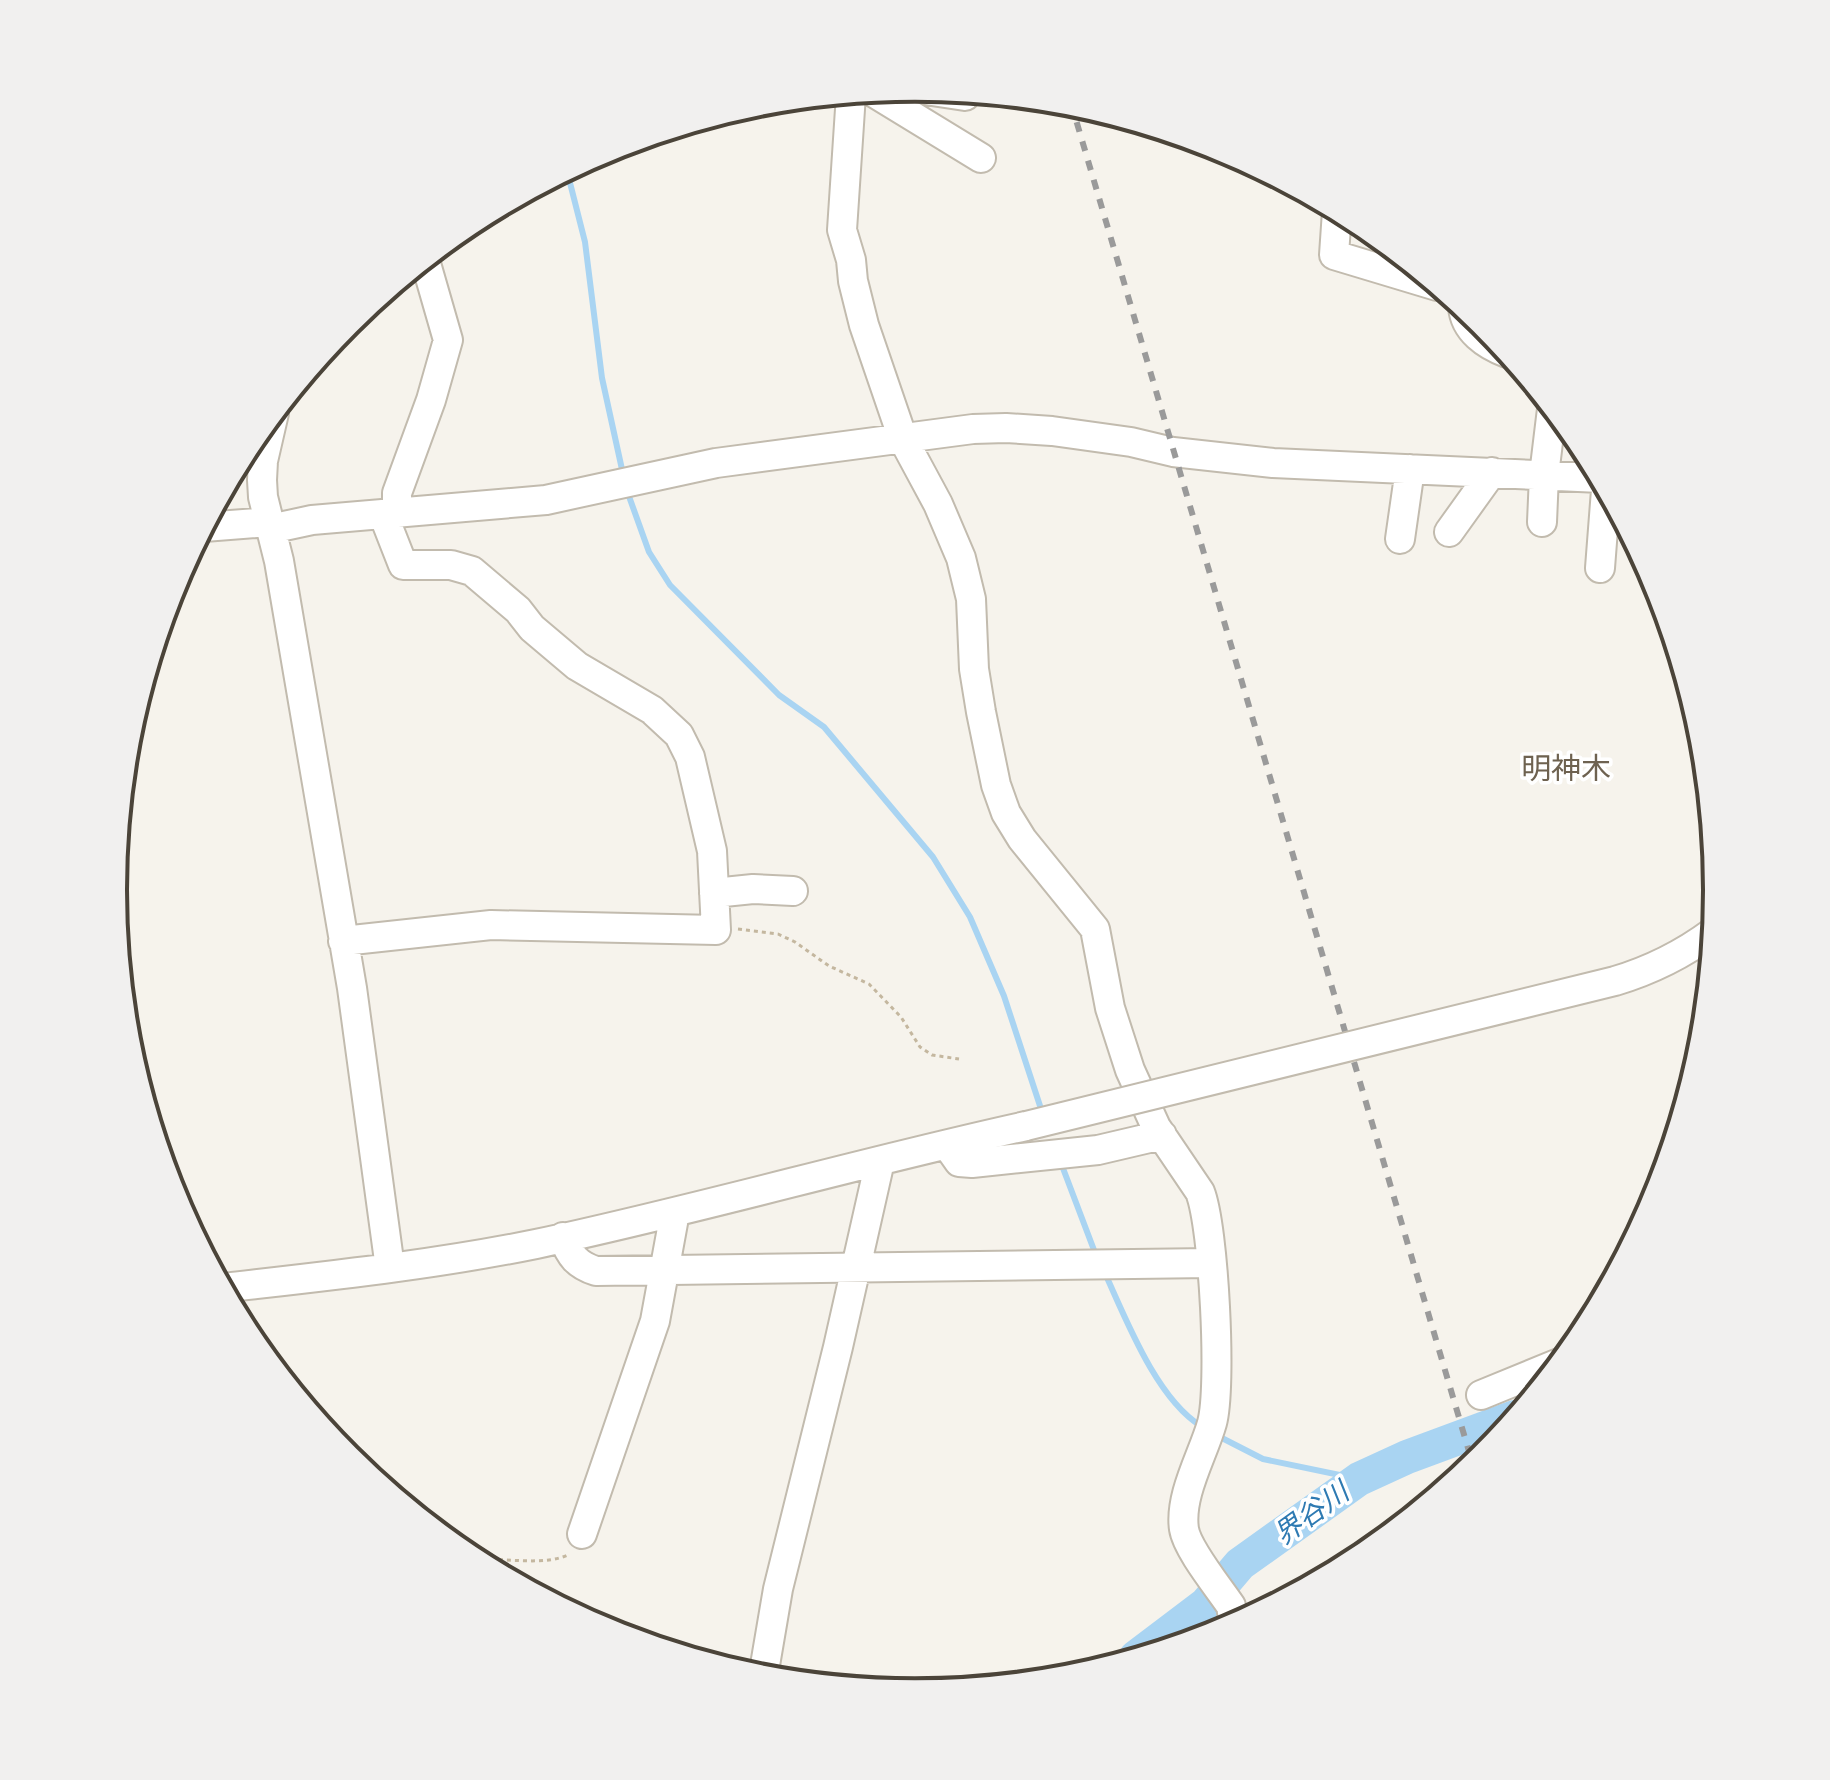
<svg xmlns="http://www.w3.org/2000/svg" width="1830" height="1780" font-family="Ubuntu,'Noto Sans JP',sans-serif">
<style>
.lines{fill:none;stroke-linecap:round;stroke-linejoin:round}
.stream{stroke:#a9d4f2;stroke-width:6}
.river{stroke:#a9d4f2;stroke-width:34}
.minor-casing{stroke:#c2bbae;stroke-width:32}
.path{stroke:#c4b79f;stroke-width:3;stroke-dasharray:4 4;stroke-linecap:butt}
.minor{stroke:#fff;stroke-width:28}
.rail{stroke:#9a9a9a;stroke-width:6;stroke-dasharray:10 10;stroke-linecap:butt}
.minor-bridge-casing{stroke:#c2bbae;stroke-width:32;stroke-linecap:butt}
.minor-bridge{stroke:#fff;stroke-width:28}
.labels{text-anchor:middle;stroke-width:7;stroke-linejoin:round;paint-order:stroke}
.water-label{font-size:28px;font-style:italic;fill:#2e7ab2;stroke:#fff}
.quarter-label{font-size:30px;fill:#6e6250;stroke:#fff}
.rim{fill:none;stroke:#4b4439;stroke-width:4}
</style>
<rect width="100%" height="100%" fill="#f6f3ec"/>
<g class="lines">
<!-- stream -->
<path class="stream" d="M567 171 585 242 602 378 623 474
M626 488 649 552 670 585 779 695 824 727 933 857 970 917 1004 996 1043 1115
M1061 1163 1097 1258
M1104 1271C1126 1319 1156 1398 1201 1426
M1218 1436 1263 1459 1359 1479"/>
<!-- river -->
<path class="river" d="M1136 1657 1206 1604 1240 1564 1359 1479 1407 1457 1515 1417"/>
<defs>
<path id="minor" d="M912 88 965 96
M873 92 981 158
M851 94 842 230 851 260 853 281 864 325 903 439 938 504 961 558 971 599 974 669 981 712 996 785 1006 813 1022 839 1095 929 1110 1008 1130 1070 1156 1127 1200 1192C1214 1227 1222 1387 1212 1423 1203 1455 1179 1495 1184 1529 1187 1549 1219 1588 1231 1606L1233 1618 1230 1627
M1337 211 1334 255 1437 286
M1463 307C1465 331 1486 345 1507 353
M274 413 263 461 262 480 263 497 279 561 352 988 390 1268
M397 513V493L431 400 448 340 425 260
M1542 522 1544 475 1552 409
M204 527 269 522
M270 529 312 520 546 500 716 463 973 429 1006 428 1052 431 1131 442 1173 452 1273 463 1600 478
M1449 532 1492 472
M1400 539 1410 469
M1600 568 1606 490
M714 893 753 889 793 891
M343 941 491 925 716 930 712 851 690 757 679 735 652 710 577 666 532 628 518 610 472 571 451 565H403L383 514
M947 1145 959 1162 972 1163 1098 1150 1162 1135
M563 1237C570 1256 577 1265 596 1271L1211 1263
M223 1288C327 1276 433 1265 536 1244 700 1209 862 1162 1026 1126
M1481 1395 1559 1363
M582 1534 655 1321 675 1212
M763 1677 778 1589 838 1347 880 1161"/>
</defs>
<!-- minor casing -->
<use href="#minor" class="minor-casing"/>
<!-- path -->
<path class="path" d="M738 929 778 934 795 942 829 966 869 984 901 1017 920 1047 932 1055 959 1059
M475 1560C504 1557 545 1567 570 1554"/>
<!-- minor -->
<use href="#minor" class="minor"/>
<!-- rail -->
<path class="rail" d="M1071 103 1473 1465"/>
<defs>
<path id="minor-bridge" d="M1026 1126 1615 981C1652 970 1682 955 1713 932"/>
</defs>
<!-- minor-bridge casing -->
<use href="#minor-bridge" class="minor-bridge-casing"/>
<!-- minor-bridge -->
<use href="#minor-bridge" class="minor-bridge"/>
</g>
<g class="labels">
<!-- water labels -->
<g class="water-label">
<text transform="translate(1311 1513) rotate(-36)" y="10">界谷川</text>
</g>
<!-- quarter labels -->
<g class="quarter-label">
<text x="1566" y="779">明神木</text>
</g>
</g>
<!-- crop -->
<path d="M0 0H1830V1780H0ZM127 890a788 788 0 1 1 1576 0a788 788 0 1 1-1576 0Z" fill="#f1f0ef" fill-rule="evenodd"/>
<path class="rim" d="M127 890a788 788 0 1 1 1576 0a788 788 0 1 1-1576 0Z"/>
</svg>
